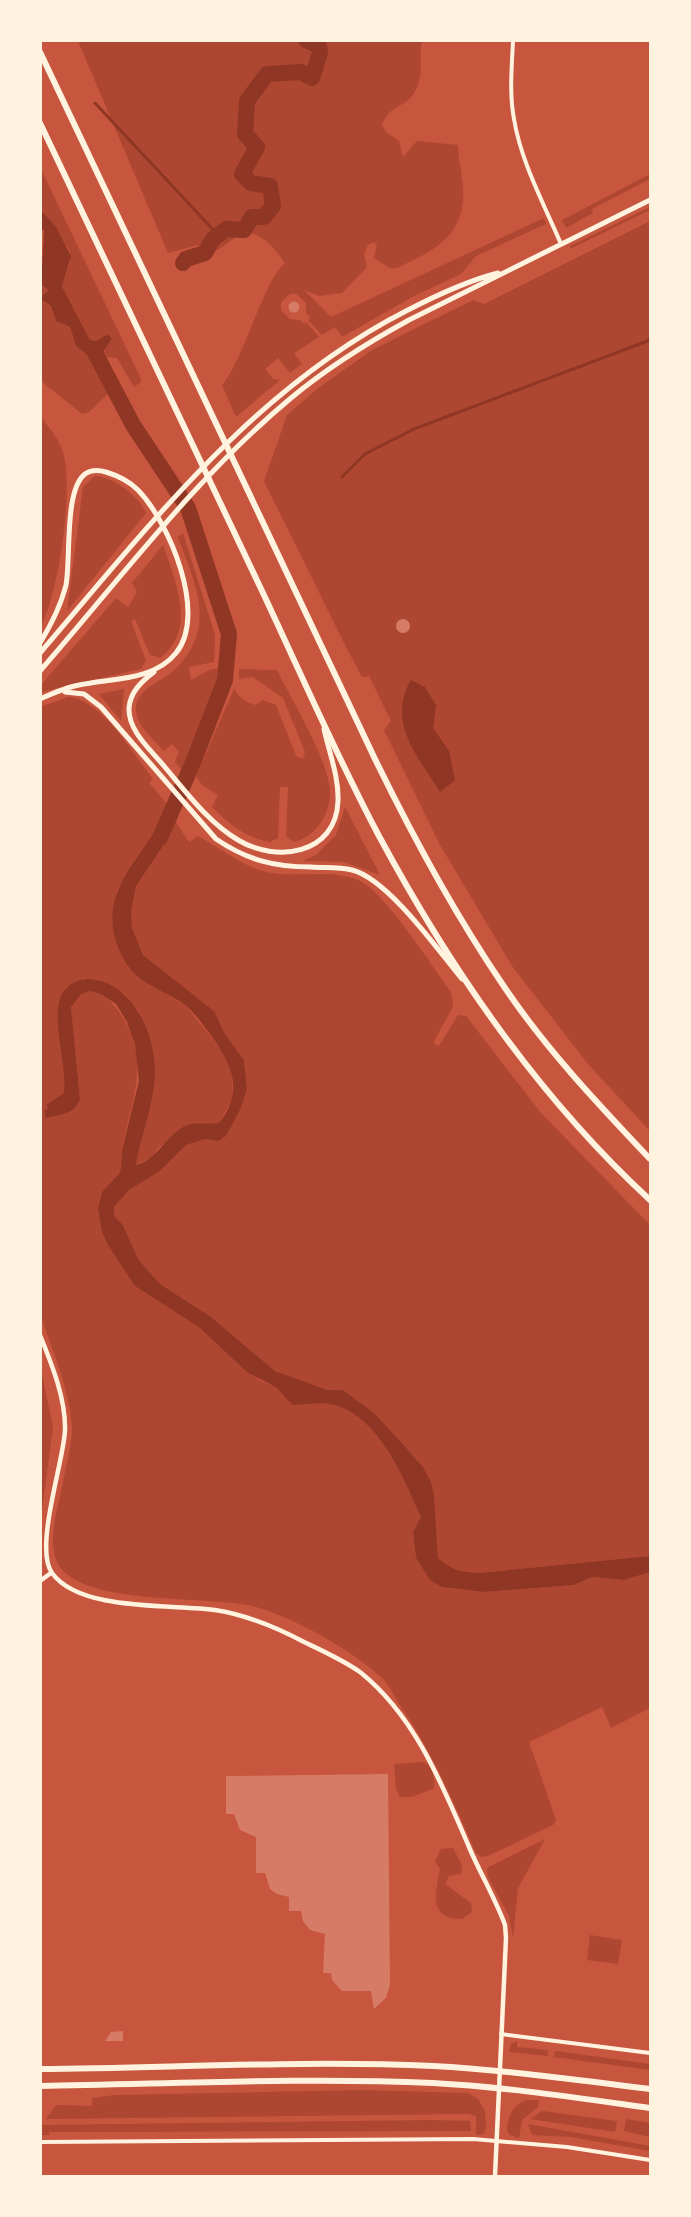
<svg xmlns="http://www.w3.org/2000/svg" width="691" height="2217" font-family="'Noto Sans',sans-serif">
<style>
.green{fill:#ae4732}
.water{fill:#8f3625}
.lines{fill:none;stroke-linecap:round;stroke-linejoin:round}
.stream{stroke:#8f3625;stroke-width:3}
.river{stroke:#8f3625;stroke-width:16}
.building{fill:#d67c66}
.minor{stroke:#fff3e0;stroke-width:4}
.tertiary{stroke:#fff3e0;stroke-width:4.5}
.secondary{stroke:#fff3e0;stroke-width:5}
.primary{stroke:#fff3e0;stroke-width:6}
.trunk{stroke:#fff3e0;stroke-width:6}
</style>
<rect width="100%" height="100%" fill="#c8553d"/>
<!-- green -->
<path class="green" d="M78 41H422C418 60 426 78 412 96 402 109 391 103 382 125L386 132 399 141 403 157 417 141 458 145C458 159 462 173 463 187 466 236 435 250 397 268H390L374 258 377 244 374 242 368 245 364 254 367 267 342 293 319 296 304 290 331 317 544 218 546 224 476 256 461 274 414 296 342 337 335 327 322 335 308 320 310 318 306 313V303L297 294H290L281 302V310L290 319 300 320 304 324 306 322 319 337 294 353 302 364 290 373 278 358 265 369 273 379 280 380 236 417 222 385C244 360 265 276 285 264 277 250 258 227 240 235 230 240 222 249 211 253L203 251 198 245 168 253Z
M40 167 142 381 134 387 117 358 105 357V347L112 337 108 334 96 341 90 340 64 293 62 287 70 262V251L41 209Z
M650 174V179L592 209 593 213 566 228 562 220Z
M650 207V210L570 249V246Z
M650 221V1131L588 1064 512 966 439 843 384 730 391 721 369 676 362 677 347 649 264 481 287 415 317 389 372 350 473 300 484 304Z
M40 285 49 290 42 296 44 302 51 306 56 321 70 327 76 346 93 360 110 392 89 412 82 414 41 381Z
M41 417C49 428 59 439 63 452 74 490 59 591 41 626Z
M95 476C114 477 139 496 146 513L67 611 83 487Z
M183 533 215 635 214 662 189 667 191 680 209 670 220 668 217 682 182 770 175 762 179 752 172 744 164 751C155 741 143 731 138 719 128 692 156 685 172 672 184 662 195 646 198 630 205 599 188 566 178 537Z
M163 545C175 581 198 629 160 658L150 655 135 619 131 621 146 661 141 669 41 692V685L116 598 128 607 137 592 132 583Z
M239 669 277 670C292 701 327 757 330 790 331 814 316 837 293 842L286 836 288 787H280L278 838 270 842C246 838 229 824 212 807L218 795 202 785 196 776 234 689C240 698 245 702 255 705L263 700 276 705 296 756 303 759 305 752 283 698 253 677 239 679Z
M124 689 121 721 99 694Z
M68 697C101 698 133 754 153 779L149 783 169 806 156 834 139 853 117 890 113 929 125 960 137 976 186 1006 227 1057 232 1074 233 1098 219 1123 208 1125 198 1122 159 1147 151 1158 136 1165 155 1071 150 1040 139 1012 124 993 84 978 58 1010 66 1077 64 1093 46 1105 48 1107 44 1112 46 1117 80 1099 71 1007C92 962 130 1021 135 1045 143 1082 128 1113 122 1149 121 1156 122 1165 120 1172 117 1179 108 1186 102 1192L109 1247 135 1286 200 1328 259 1380 277 1388 292 1405C306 1405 323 1401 338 1406 380 1420 404 1480 422 1517L413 1532 416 1558 430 1580 442 1587 484 1592 574 1585 592 1577 624 1580 650 1572V1708L611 1728 602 1707 529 1742 556 1820 553 1825 488 1856 481 1857 476 1853C453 1801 432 1751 399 1704 394 1696 389 1684 382 1678 352 1650 295 1618 256 1607 210 1594 79 1608 57 1562 46 1539 60 1502 64 1477 67 1461 72 1444 72 1428 70 1390 52 1350 40 1314V707Z
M345 807 380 875 344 862 303 861 316 855 336 835Z
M175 821 189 842 198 836C221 848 241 866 267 872 297 879 334 867 362 882 387 896 432 966 451 992L453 1007 433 1043 439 1046 458 1015 466 1016 541 1113 650 1225V1556L479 1573C460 1572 452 1570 438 1558L434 1495 431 1482 423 1467 402 1443 374 1413 343 1390H329L275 1371 211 1317 160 1284 138 1259 123 1225 114 1216V1207L129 1190 160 1171 186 1145 205 1139 218 1140 226 1136 241 1108 247 1089 244 1060 225 1034 214 1011 143 955 132 928 131 912 136 886 161 849Z
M41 1370 53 1427 41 1518Z
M423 1762C433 1766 435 1778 434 1788L412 1797H400L396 1789 394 1764Z
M545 1839 518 1888 513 1938 509 1916 488 1877 487 1868Z
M453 1848 462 1865 461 1874 449 1876 445 1884 471 1903 472 1912 462 1919C427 1920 436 1890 440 1869L435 1861 441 1849Z
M590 1935 622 1940 618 1964 587 1960Z
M517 2041V2047L548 2050V2056L509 2052 511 2044Z
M555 2051 650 2064V2070L554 2057Z
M361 2090 468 2093 478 2099 485 2111 486 2128 483 2134 476 2135V2116L468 2114 46 2119 56 2105 92 2106V2098L115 2095Z
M526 2100H539L538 2107 522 2120 519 2138 510 2135 507 2130C508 2115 513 2106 526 2100Z
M542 2111 617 2121 615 2132 530 2119Z
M626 2119 650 2123V2137L624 2131Z
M433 2120 470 2121 471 2131 49 2132V2135H40L41 2125Z
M528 2124 650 2146V2151L571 2137 532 2135Z"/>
<!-- water -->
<path class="water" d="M40 209 56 227 71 256 62 287 90 340 96 341 108 334 112 338 104 351 107 366 100 371 91 358 76 346 70 327 56 321 51 306 42 300V296L49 290 41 285 44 230H41Z
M411 680 425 687 436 705 433 728 449 751 455 780 440 792C418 756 386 722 411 680Z
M165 814 175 821 161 849 136 886 131 912 132 928 143 955 214 1011 225 1034 244 1060 247 1089 241 1108 226 1136 218 1141 205 1139 186 1145 160 1171 129 1190 114 1207V1216L123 1225 138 1259 160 1284 211 1317 275 1371 328 1390H343L374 1413 402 1443 423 1467 431 1482 434 1495 438 1558C452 1570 460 1572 479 1573L650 1556V1572L624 1580 592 1577 574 1585 484 1592 442 1587 430 1580 416 1558 413 1532 421 1517C404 1479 380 1420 338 1406 323 1401 306 1405 292 1405L277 1388 247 1372 200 1328 135 1286 109 1247 102 1232 98 1209 102 1192 119 1174 121 1168 122 1150 139 1081 135 1044 127 1022 116 1004 101 994 90 991 81 994 71 1007 80 1099C74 1115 61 1114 46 1118L44 1111 48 1108 46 1105 64 1093C67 1063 52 1025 60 998 64 987 77 978 89 979 132 982 154 1031 155 1070 155 1101 141 1135 136 1165 156 1161 166 1135 185 1126 197 1121 207 1125 219 1123 247 1088 229 1059 206 1029 200 1021 193 1011 185 1005 170 994 152 988 137 976 126 967 114 943 113 928 107 882 147 851 165 814Z"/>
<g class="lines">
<!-- stream -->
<path class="stream" d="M95 103 219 236
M342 477 365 454 414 429 650 340"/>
<!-- river -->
<path class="river" d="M183 263 186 259 205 253 213 239 226 229 244 230 252 217H264L273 206 270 186 251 183 242 174 257 147 245 134 247 101 267 74 301 72 312 78 320 53 319 46 306 40
M93 349 133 425 188 508 229 634 225 680 194 760 160 838"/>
</g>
<!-- building -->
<path class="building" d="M288.5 307a5.5 5.5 0 1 1 11 0a5.5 5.5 0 1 1-11 0Z
M396 626a7 7 0 1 1 14 0a7 7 0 1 1-14 0Z
M388 1774 390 1985 386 1998 374 2009 371 1991H342L332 1980 331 1973H323L325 1934 310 1930 303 1921 301 1911H289V1897L277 1894 270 1889 265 1873H256V1837L240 1830 234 1814H226V1776Z
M123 2031V2041H105L111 2032Z"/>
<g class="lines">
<!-- minor -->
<path class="minor" d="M513 40C512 66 509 93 514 119 521 162 544 204 561 244
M501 2034 650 2053
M40 2142 473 2139 567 2147 650 2160"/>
<!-- tertiary -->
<path class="tertiary" d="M40 1335C52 1365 66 1399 65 1431 63 1464 34 1548 52 1573 80 1612 173 1604 215 1610 247 1615 276 1627 304 1642 323 1651 343 1660 360 1672 415 1716 442 1784 469 1847 480 1873 495 1898 505 1925L506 1938 495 2176
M40 1581 51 1573"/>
<!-- secondary -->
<path class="secondary" d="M40 643C51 625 61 605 66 585 71 559 64 490 85 474 92 469 99 470 106 472 119 476 129 481 138 490 169 522 208 614 176 653 154 681 111 678 79 685 67 687 51 694 40 699
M40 653C150 525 253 389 406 311 435 296 466 281 498 273
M40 671C121 578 196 477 291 398 327 368 367 343 409 320L650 200
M154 672C142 681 130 692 129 708 128 731 151 750 164 766 186 792 208 822 238 840 276 863 336 855 338 801 339 777 329 752 324 729
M65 692 84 694 101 707 216 839C247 860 274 867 311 867 325 868 339 867 352 870 388 879 438 950 462 979"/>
<!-- primary -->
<path class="primary" d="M40 2069C171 2068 303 2060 433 2066 506 2070 578 2080 650 2089
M40 2086C171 2084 303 2077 433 2083 506 2087 578 2098 650 2108"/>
<!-- trunk -->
<path class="trunk" d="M40 52 375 759C413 837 454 913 503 985 545 1048 598 1104 650 1159
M40 123C114 280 189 436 263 593 301 674 337 757 379 836 451 970 538 1097 650 1200"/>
</g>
<!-- border -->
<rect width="691" height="2217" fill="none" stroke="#fff3e0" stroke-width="84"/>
</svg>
